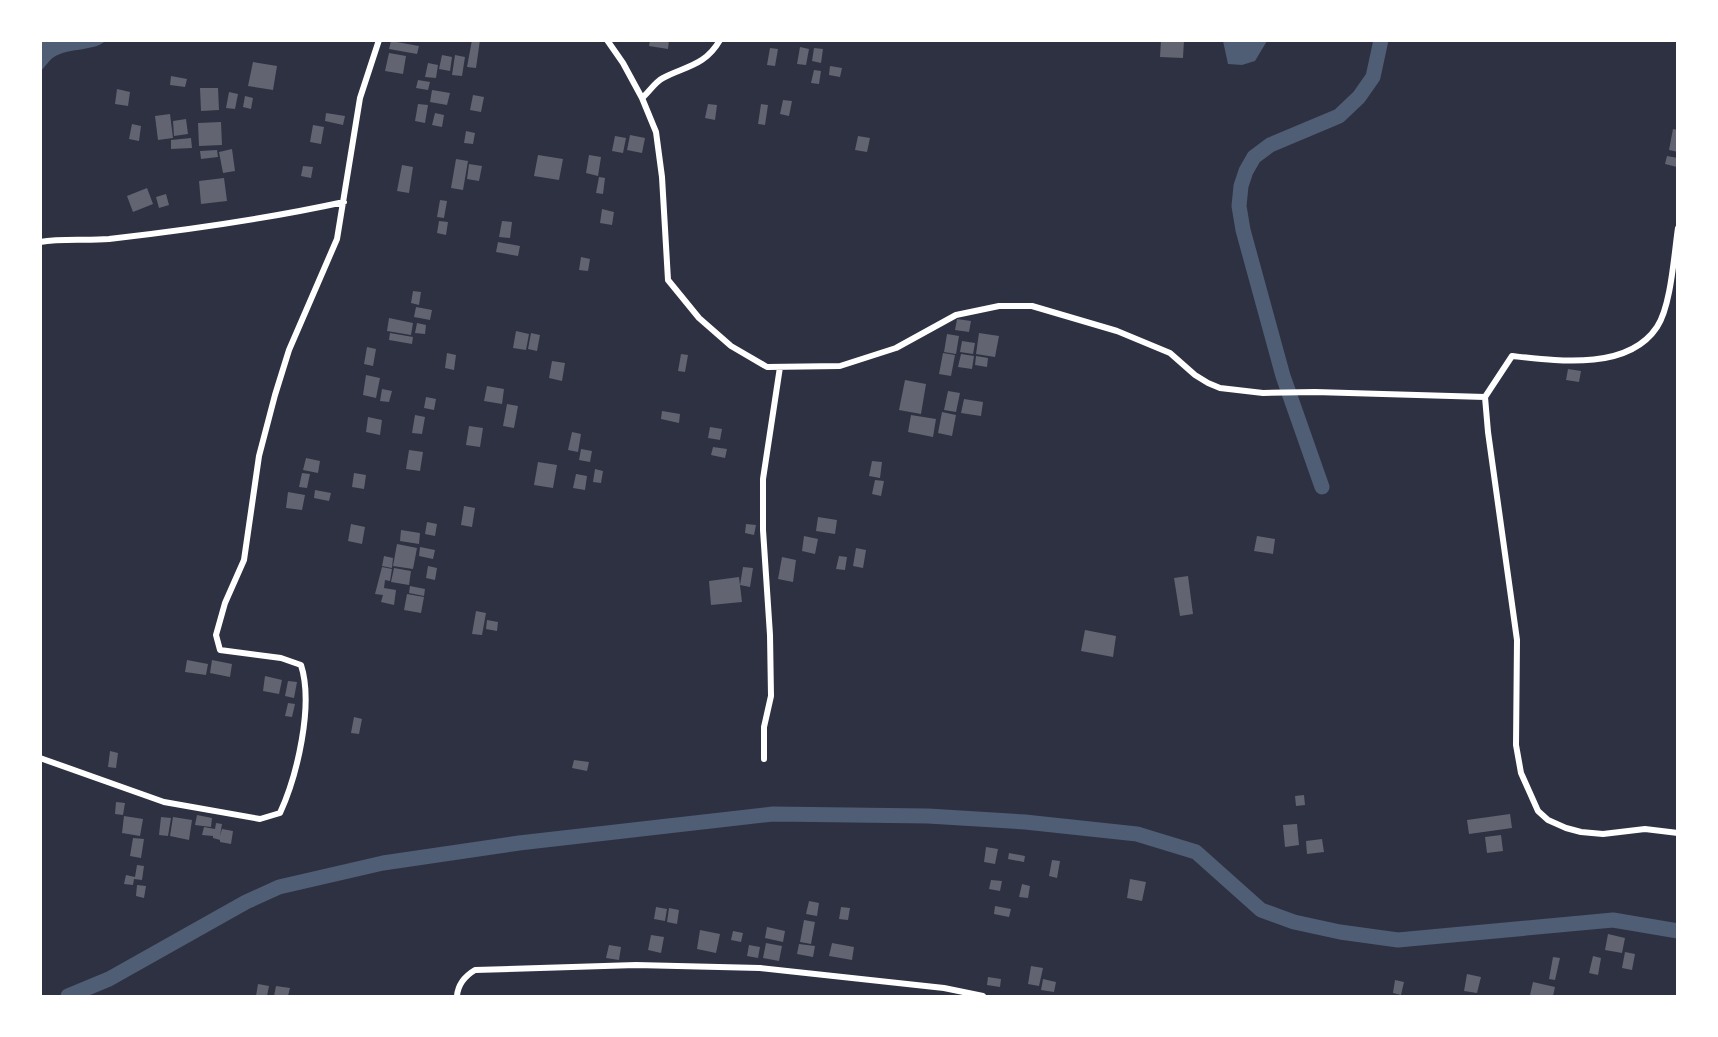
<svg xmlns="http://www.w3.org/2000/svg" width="1718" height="1037" font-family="Roboto,sans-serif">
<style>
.water{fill:#4f5d75}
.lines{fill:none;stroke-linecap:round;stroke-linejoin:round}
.canal{stroke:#4f5d75;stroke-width:15}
.building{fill:#626471}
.minor{stroke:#fff;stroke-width:6}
</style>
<rect width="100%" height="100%" fill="#2d3142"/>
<!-- water -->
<path class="water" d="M41 40H105V41C96 51 67 48 54 57 49 60 45 67 41 71Z
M1223 41V40L1267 41 1255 61 1242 65 1228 64Z"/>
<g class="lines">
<!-- canal -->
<path class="canal" d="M1322 487 1283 376 1243 230 1239 206 1241 186 1246 171 1254 157 1270 145 1339 116 1359 97 1373 77 1381 40
M68 996 109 979 246 902 279 887 383 863 519 843 773 814 928 816 1025 822 1137 834 1196 852 1261 910 1294 922 1340 932 1398 940 1613 920 1678 931"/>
</g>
<!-- building -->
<path class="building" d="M472 40H480L476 68 467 67Z
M650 40H669L668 49 649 46Z
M1161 40H1184L1183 58 1160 57Z
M391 41 419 46 417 54 389 49Z
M800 47 809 49 806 65 797 64Z
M770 48 778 49 775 66 767 65Z
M814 48 823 49 821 63 812 61Z
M389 53 406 56 403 74 385 71Z
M442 55 452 57 450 71 439 69Z
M455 55 465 57 462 76 452 75Z
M253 62 277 66 273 90 248 86Z
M428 63 438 65 436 78 425 77Z
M830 66 842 68 840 77 829 75Z
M814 70 821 71 819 84 811 83Z
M171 76 187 79 185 87 170 85Z
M418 80 430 82 428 90 416 88Z
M200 88H218L219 110 201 111Z
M117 89 130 92 128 106 115 104Z
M432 90 450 93 447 105 430 102Z
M229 92 238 94 235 109 226 108Z
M473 95 484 97 481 112 470 110Z
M245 96 253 98 251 109 243 107Z
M783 100 792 101 789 116 780 114Z
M418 104 428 105 425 123 415 121Z
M708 104 717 105 715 120 705 118Z
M761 104 768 105 765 125 758 124Z
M326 113 345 116 343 125 325 121Z
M435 113 444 115 442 127 432 125Z
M170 114 173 138 158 140 155 116Z
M186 119 188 134 174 136 173 121Z
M221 122 222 145 199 146 198 123Z
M132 124 141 126 139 141 129 139Z
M313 125 324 127 321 144 310 142Z
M1673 129 1678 130V152L1669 150Z
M466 131 475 133 473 144 464 143Z
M630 135 645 138 642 153 627 150Z
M615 136 626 138 623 153 612 151Z
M858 136 870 138 867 152 855 150Z
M191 138 192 148 171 149V140Z
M232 149 235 171 223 173 219 152Z
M217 150 218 157 201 159 200 151Z
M538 155 563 159 559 180 534 176Z
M589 155 601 157 598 176 586 173Z
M1667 156 1678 158 1677 167 1665 164Z
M456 159 468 161 463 190 451 188Z
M469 164 482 166 479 181 467 179Z
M402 165 413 167 409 193 397 191Z
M303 166 313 167 311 178 301 176Z
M599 177 605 178 603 194 596 193Z
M224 178 227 201 201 204 199 181Z
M147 188 153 204 133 212 127 196Z
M166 194 169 205 159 208 156 197Z
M440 200 447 201 444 218 437 217Z
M602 209 614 212 612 225 600 223Z
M439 221 448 222 446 235 437 233Z
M502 221 512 222 510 238 499 237Z
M498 242 520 246 518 256 496 252Z
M581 257 590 259 588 271 579 270Z
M413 291 421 292 419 305 411 303Z
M416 307 432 310 430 320 414 317Z
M389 318 413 323 411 335 387 331Z
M957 319 971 321 969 332 955 330Z
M417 323 426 325 425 334 415 333Z
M516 331 529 334 526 350 513 348Z
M390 333 413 337 412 344 389 340Z
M531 333 540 335 537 351 528 349Z
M979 333 999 336 995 357 976 354Z
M947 334 959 336 956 354 944 352Z
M962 341 975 343 973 354 960 352Z
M367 347 376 349 373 366 364 364Z
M447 353 456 355 454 370 445 368Z
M943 353 955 355 951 376 939 374Z
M681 354 688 355 685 372 678 371Z
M961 354 974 356 972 369 958 367Z
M976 356 988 358 987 367 975 365Z
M552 361 565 363 562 381 549 378Z
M1568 369 1581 371 1579 382 1566 380Z
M366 375 380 378 376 398 363 395Z
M905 380 926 384 921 414 899 410Z
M487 386 504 389 502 404 484 401Z
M382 389 392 391 389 402 380 401Z
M948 391 960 393 956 412 944 410Z
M426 397 436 399 434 410 424 408Z
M964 399 983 402 981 416 961 413Z
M507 404 518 406 514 428 503 426Z
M662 411 680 414 679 423 661 419Z
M942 412 956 415 952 436 938 433Z
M415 415 425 417 422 434 412 433Z
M911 415 936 419 933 437 908 432Z
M368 417 382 420 380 435 366 432Z
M469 426 483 428 480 447 466 445Z
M710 427 722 429 720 440 708 438Z
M572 432 581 434 578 452 568 450Z
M713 447 727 449 725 458 711 455Z
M581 449 592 451 590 462 579 460Z
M409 450 423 452 420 471 406 469Z
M306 458 320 461 318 473 303 470Z
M872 461 882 462 880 478 869 476Z
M538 462 557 465 553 488 534 485Z
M595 469 603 471 601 483 593 482Z
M302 473 310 474 307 488 299 487Z
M354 473 366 475 364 489 352 487Z
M576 474 587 476 585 490 573 488Z
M875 480 884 481 881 496 872 494Z
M315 490 331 493 329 501 314 498Z
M288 492 305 495 302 510 286 508Z
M464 506 475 508 472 527 461 525Z
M818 517 837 520 835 534 816 531Z
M427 522 437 524 435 536 425 534Z
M351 524 365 527 362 544 348 541Z
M746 524 756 525 754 535 745 533Z
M401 530 420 533 419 544 400 541Z
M804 536 818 539 815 554 802 551Z
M1257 536 1275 539 1273 554 1254 551Z
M397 544 417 548 413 569 393 566Z
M420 547 435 550 433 559 419 556Z
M856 548 866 550 863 568 853 566Z
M384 556 393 558 392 568 382 566Z
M839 556 847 557 845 570 836 569Z
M782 557 796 560 793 582 778 579Z
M428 566 437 568 435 580 426 578Z
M382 567 392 569 390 581 385 580 384 588 396 590 394 605 381 602 383 595 375 594Z
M743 567 753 568 750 587 740 585Z
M394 568 411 571 409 585 391 582Z
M1188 576 1193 614 1180 616 1174 578Z
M739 577 742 602 711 605 709 581Z
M410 586 425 589 424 596 409 593Z
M407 594 424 597 421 613 404 610Z
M476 611 486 613 482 635 472 634Z
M487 620 498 622 497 631 486 629Z
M1085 630 1116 636 1113 657 1081 651Z
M187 660 208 664 206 675 185 672Z
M212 660 232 664 230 677 210 673Z
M265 676 282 680 279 694 263 691Z
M288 681 297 682 294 698 285 696Z
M288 703 295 704 292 717 285 716Z
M354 717 362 719 359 734 351 733Z
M110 751 118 753 116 768 108 767Z
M574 760 589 762 587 771 572 768Z
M1304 795 1305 805 1296 806 1295 796Z
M116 802 125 803 123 815 115 814Z
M1510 814 1512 828 1469 834 1467 820Z
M197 815 212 818 211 827 195 825Z
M124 816 143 819 140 836 122 833Z
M161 817 171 818 168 836 159 835Z
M173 817 192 820 189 840 170 836Z
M216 823 222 824 220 836 222 829 233 831 231 844 220 842V840L213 838V836L202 835 204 827 215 829Z
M1297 824 1299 845 1285 847 1283 825Z
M1501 835 1503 851 1487 853 1485 837Z
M133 838 144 839 141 858 130 856Z
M1322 839 1324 852 1307 854 1306 841Z
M986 847 998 849 995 864 984 862Z
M1009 853 1025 856 1024 862 1008 859Z
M1052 860 1060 861 1057 878 1049 876Z
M137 865 144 866 142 880 134 879 133 885 124 884 126 875 135 877Z
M1130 879 1146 882 1142 901 1127 898Z
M991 880 1002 881 1000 891 989 889Z
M1022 884 1030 886 1028 898 1019 897Z
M137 885 146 886 144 898 136 896Z
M809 901 819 903 817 916 806 914Z
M995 906 1011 909 1009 917 994 914Z
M656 907 667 909 665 921 654 919Z
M841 907 850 908 848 920 839 919Z
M669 908 679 910 677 924 667 922Z
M804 920 815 922 811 944 800 942Z
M767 927 785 931 783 942 765 938Z
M700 930 720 934 716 953 697 949Z
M733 931 743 933 741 942 731 940Z
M1608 934 1625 938 1622 953 1605 950Z
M651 935 664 937 661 953 648 950Z
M766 943 782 946 779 961 763 958Z
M832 943 854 947 852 960 829 956Z
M799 944 815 946 813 957 797 954Z
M609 945 621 947 619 960 606 958Z
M749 945 760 947 758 958 747 956Z
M1625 952 1635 954 1632 970 1622 968Z
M1593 956 1601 958 1598 975 1589 973Z
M1553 957 1560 958 1555 980 1549 979Z
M1031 966 1043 968 1039 986 1028 984Z
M1467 974 1481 977 1477 993 1464 991Z
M988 977 1001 979 1000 987 987 985Z
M1043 979 1056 982 1054 992 1041 990Z
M1395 980 1404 982 1401 995 1393 993Z
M1533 982 1555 987 1553 996 1530 995Z
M258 984 269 986 267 996H256Z
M276 986 290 988 288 996H274Z"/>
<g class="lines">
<!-- minor -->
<path class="minor" d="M607 40 623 63 642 98 656 132 662 177 668 280 699 318 731 346 767 367 840 366 896 348 956 315 999 306H1032L1117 331 1170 353 1195 375 1208 383 1220 388 1263 393 1315 392 1485 397
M642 98C649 92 655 82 663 78 686 66 705 66 720 40
M1678 228C1674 255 1671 306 1657 327 1628 371 1557 361 1512 356L1485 397 1488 432 1517 640 1516 745 1521 773 1538 811 1548 820 1566 828 1581 832 1603 834 1645 829 1678 833
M40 242C63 238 85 241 109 239 188 230 266 219 344 202
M40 758 164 802 260 819 280 813C297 776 314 705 301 665L281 658 220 650 216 635 225 603 244 560 259 456 275 395 289 350 337 239 360 98 379 40
M764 759V727L771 696 770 635 763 530V479L780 367
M457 996C458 984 465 976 475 970L636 965 760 968 944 988 983 996"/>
</g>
<!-- border -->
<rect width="1718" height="1037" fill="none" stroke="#ffffff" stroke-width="84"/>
</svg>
